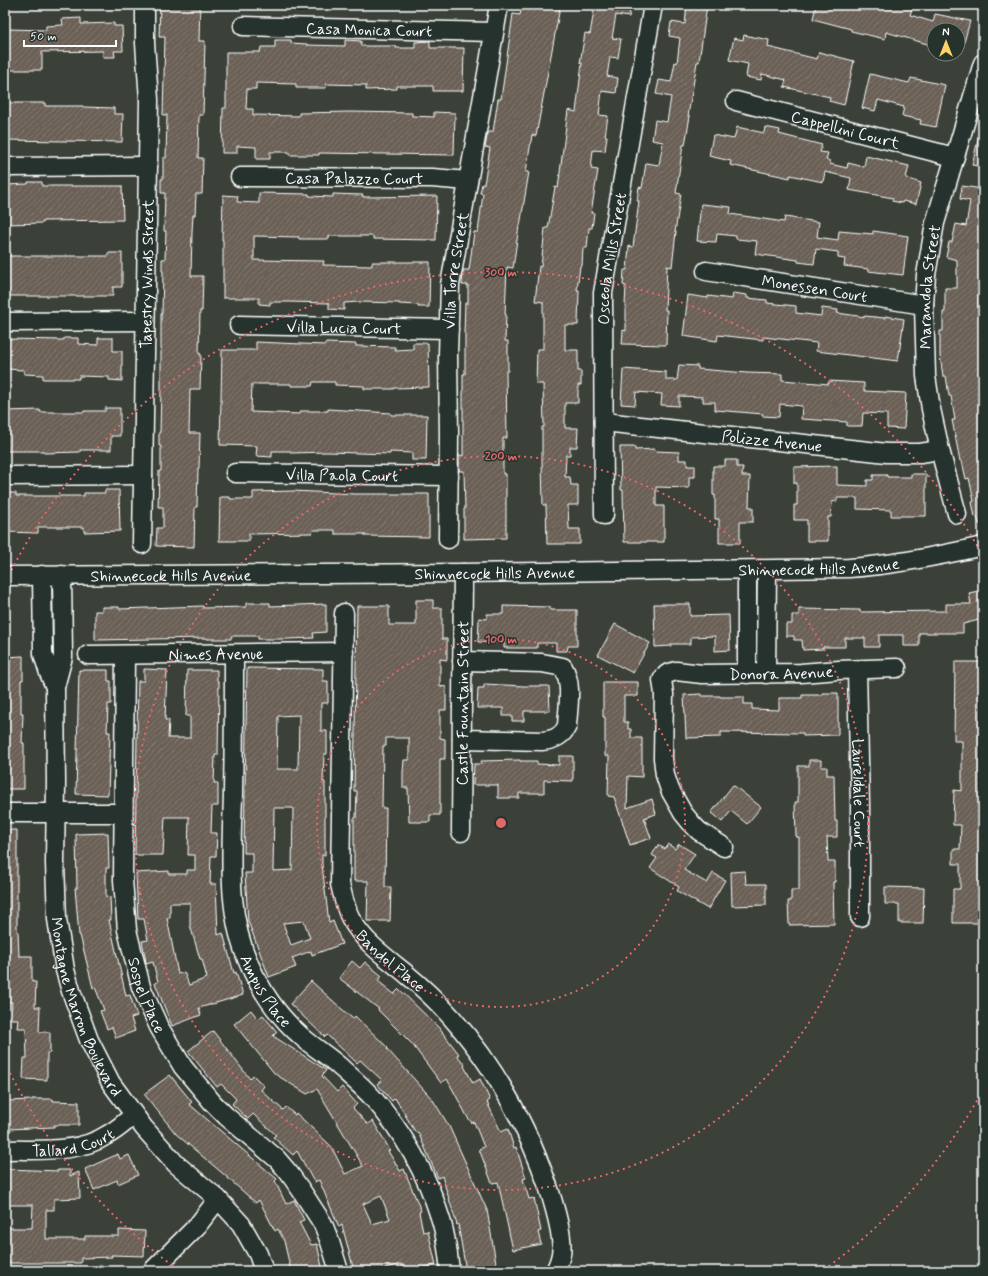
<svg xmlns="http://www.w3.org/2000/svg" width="988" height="1276" font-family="Mynerve,sans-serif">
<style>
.building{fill:url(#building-hatch);stroke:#fff;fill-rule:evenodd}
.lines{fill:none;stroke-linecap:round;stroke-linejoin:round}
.minor-casing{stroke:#fff;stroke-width:21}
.minor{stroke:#26332d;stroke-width:18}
.ring{fill:none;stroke:#e26868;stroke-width:2;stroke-dasharray:2 4}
.labels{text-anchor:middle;stroke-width:3;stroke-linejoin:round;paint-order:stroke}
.street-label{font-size:16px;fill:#fff;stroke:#26332d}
.centre{fill:#e26868;stroke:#26332d;stroke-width:2}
.ring-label{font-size:12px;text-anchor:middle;font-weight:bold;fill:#e26868;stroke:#26332d;stroke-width:3;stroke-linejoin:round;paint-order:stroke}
</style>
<defs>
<pattern id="building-hatch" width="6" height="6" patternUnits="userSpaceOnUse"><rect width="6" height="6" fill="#6b6056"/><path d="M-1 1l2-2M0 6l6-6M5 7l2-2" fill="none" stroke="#81786f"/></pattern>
</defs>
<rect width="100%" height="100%" fill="#3b4039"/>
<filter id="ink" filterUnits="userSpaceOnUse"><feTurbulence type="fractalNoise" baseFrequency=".025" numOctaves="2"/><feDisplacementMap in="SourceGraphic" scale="8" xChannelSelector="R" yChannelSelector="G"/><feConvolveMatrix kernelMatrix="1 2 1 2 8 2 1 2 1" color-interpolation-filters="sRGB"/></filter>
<g filter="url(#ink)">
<!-- building -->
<path class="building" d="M160 5H200L199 41H205L203 115H199L198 158H203L202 194H196L195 215H193L192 232 191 276H203L202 311H200L199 354H201L200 389H190L189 433H200L199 468H198L197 507H195L194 547 156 546 157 528H163V507H158L159 471H161V446H159V432H160L161 389V314H162L163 271H162V259H165L166 231H164L165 193H161V179H163V158H166L167 115H163L165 37H159Z
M522 5H548L560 7 536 136 532 135 526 172H529L520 226H519L513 268 507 267 505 314H506L505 341H508V371H506L507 438H503V474H506V538L464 539V509H465L464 471H459V455L463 456V374H465V333H464L465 303H468V285H462L463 272V270H469L474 232H478L483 194 480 193 482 184H484L490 148 485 147 488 132H493L498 99H501L513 14 520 15Z
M595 5H631L629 17 616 15 612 38 621 39 618 58 610 57 607 76 618 78 616 93 602 91 599 115 608 116 605 136H607L605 151 593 150 591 169 598 170 591 213H594L592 228H589L587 248H583L582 266H580L577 290H579L578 325H565V350H578V371H581V385H578V403H565V428H578L577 447H570V455H566L565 477H570L571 485H578V505H568L569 529H580V544H547L546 505H543L542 462V427H544L543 384H536L537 349H543V302L535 301 539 266 541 267 545 228H548L555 187 558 188 568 110 576 112 582 63H580L585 33 590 34Z
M687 5H707L699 62H697L688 116H690L685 145H683L676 193 681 194 675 232H676L672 267 667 266 665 310H667L666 345 622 344 623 330 626 331V305H625L626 286 623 285 624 270H627L629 246 633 247 639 201H637L639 187 642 188 646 163 659 165 663 142 652 140 655 120 667 122 671 97 656 94 659 80 671 82 675 62 677 63 680 38 669 36 671 22 685 24Z
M816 5H913L910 15 933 22 935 14 970 21 961 53 958 52V30H934V46L886 32 885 39 851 31V29L813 19Z
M81 18V24L114 23V26H122L123 51H114L115 57H103V51L42 52V70H7V29L46 30V26L63 25 62 19Z
M744 35 769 40 768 47 817 59 819 52 854 61 844 105 829 101 830 97 784 87 786 80 762 74 761 80 746 77 748 64 729 60 734 38 743 40Z
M275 40H291V43L307 44V45L345 46V40L361 41V46H396V48H415V42L430 41V48H464L463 91H433V86H397V89L366 90V85L326 84V88H296V84L256 83V89H247L246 109H253V115L299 116V113L350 112 412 113V116L434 117V112L455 113 454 155 319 153V155H289V152H270V159H256V147L237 146V153H222L223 108H226V52H260L261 47H275Z
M870 74 909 83 911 78 945 85 936 127 920 124 921 120 902 116 904 107 878 100 875 111 862 108Z
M5 103H45V106H83V107L114 108V114H123L122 142 5 140Z
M737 127 764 133 765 127 780 130 779 134 822 145 820 152 828 153 826 160 830 161V164L847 168 848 163 864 167 866 156 909 166 906 178 921 183 916 204 903 201 902 203 892 201 893 198 849 190 851 178 825 172 823 182 790 175V178L730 165 731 161 709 156 713 135 734 139Z
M979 135H983V167L972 165Z
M28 182H42V186H122L123 220 43 221V223L7 224 6 185 28 184Z
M962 186 983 189V266L979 265 978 313H983V524H979L977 516 975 517 972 502 974 501 969 478 966 479 962 461H960L952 420H955L951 396H949L946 376H943L940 356V331H943V312H945V288H957V260L946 257 949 242H952L956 224 966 226 970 201 960 199Z
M259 193 309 194V196L333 197V194L363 195V197L437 196 436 240 373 239V236H329V239H299V237L254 236V260L324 261 323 265 372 266V262H430L429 307H418V305L399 304V303L359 302 344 303V310L329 309V303L289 302H270V305L259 304V298H223V240H222L223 195 238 196 237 202 259 203Z
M701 204 731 207 730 214 784 222 785 217 819 222 817 237 838 240 839 231 873 234V231L908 236 903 275 868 271V269L844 266 845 259 838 258V252L816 249 814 264 798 262V260L755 254 757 241 736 239V236L717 234 716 242 697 241Z
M108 253H122V287H113V296H7L6 256H108Z
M733 293 747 295V298L767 300V303L796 306V313L821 316 822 308 838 310 837 313 865 317V316L885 318V316L904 319 898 361 816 351 817 343 763 337V340L718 335 717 341 683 336 688 295 708 298V296L732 299Z
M64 338H78V344L98 345V338H113V351H122V381L109 380V377L79 376V379H43V375L24 374V370L5 369V339L64 340Z
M256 342 325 345V343L356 344V346L395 347V350L413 349V343H428L429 387 394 388V389H364V386L335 385V382H313L312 386H291V384H252L251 412 300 414V411H328V409L391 413V415H427L426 460H412V453L390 452V454L327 452 291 453V451H272V457L256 456 257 446 220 445 222 350H256Z
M679 365 698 366V369L747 373 782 374V380L829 384V381L864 383V391L906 393 904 429 887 428V414L863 413 862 426H847V422L801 419 802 406 780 404 779 417 762 416 763 414 715 410V402H703V397L679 396V406L661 405 662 394 636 392 635 405 621 404 623 369 666 372V380H677Z
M105 408H120V436H111V450H80V452L44 453V451H5V411L40 410V412H84V411H105Z
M620 447H635V450L655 449V451L679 452V460H687V466H695V477H689V488L656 487V506H664V542H624L623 490H621Z
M725 460H737V467H743L742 476H750L749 507H753V522H740V543H719V519H715V495H713V466H725Z
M837 466V485L867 486V480H873V475H887V477H911V474H926V516H891V510L857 509V498H837V501L832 502 831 517H828V541H807V520H794V505H797V483H794V467Z
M105 490H119L120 531 84 532V527H38V533L5 532V493H16V496H84V493H105Z
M293 491 356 494H429V537L365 536V534H335V530H313L312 533 249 534V541H219L220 497H230V499H253V492Z
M983 590V619L963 624V633H919V646H904V635H879V647H865V638H845V647H823V649L803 650 802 640H794V636H786V624H792V615H799V609L860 610V612L946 611V604H971L969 593Z
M416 600H433V608H442V639H447V660L440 659V686L446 687V710H440V738L445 739V759H440V815H430V822H409L408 788H403V772L404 760H409V738H386V746H383L382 808H386L385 887H391L390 921H367L368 881H354V818H356L357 791H354L357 606H389V625H416Z
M246 603H270V606L326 604V632L313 633 314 638 287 639H258V636H231V639H207V638L95 640V611H102V607H119V609L203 606V608L246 607Z
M654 604H690V616L729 615 730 650 715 651V636L691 637V644H671V646L655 647Z
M503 606 550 607V610H577V646H568L567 651H556V643H537V648H504V643L478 642 479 618 487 619V614H503Z
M615 624 650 643 633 673 598 655Z
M23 656V680H21V713H23L22 743H24V789H5V657Z
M955 662H983V923H953V889H960V864H953V849H960L961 825H953L954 790 962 791V741H954Z
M247 668 323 669V681H328V703H321V731H327V754H324L323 782H325V855H322V865L329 923 333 921 342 944 312 955 311 951 292 958 296 967 269 977 248 921 245 873H252V853H244ZM299 715 298 769H277L278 716ZM274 808H293L292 870 273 871ZM304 921 310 938 291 945 283 923Z
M144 669 167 670 165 720H169L168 738H190V716H186L187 670H217V681L219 682 218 755H215L214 783H218V806H212L211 833H217L216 856H211L210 884H216L218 935 223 933 234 973 236 972 243 995 199 1008 201 1015 172 1026 155 983 158 982 153 962 146 964V962L142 941 148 940 144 919H138L136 873 169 871V874H187V870H195V855H188L189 817H165L163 855H135L138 681H144ZM170 903H190V925L200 959H202L207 978 189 985 184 972 178 974 167 918H170Z
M79 670H108V681H111V704H108L107 732H110L108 795 76 794Z
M603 682H638V696H624V722H628V729H631V738H642V777L628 776 627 808 652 799 656 814 644 818 651 838 630 845 614 797 608 796 609 756H605V717H603Z
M484 684 524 686H549L550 711H524V721H512V716H503V708H477L478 688H484Z
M822 693H838V735L803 736V733L721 732V737L686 738 684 695 701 694V696H720V697H744V704H752V709L779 710V698H802V695H822Z
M559 756H573V781L544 780V793H519V798H498V785H473L474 764H481V761L520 760V761H537V764L559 765Z
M809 760H821V767H827V775H834L835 821H837V837H827L828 862H835V882H833L834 924 789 925 788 901H791V890H799V837H796L795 802H798V766H809Z
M733 785 761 807 747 824 731 811 722 822 711 813Z
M5 830H17V931H18L19 956H32V982H36L35 1007H40L39 1032H50V1053H47V1080L23 1079 24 1058H27L26 1028H17L18 1019H11L12 1002H5Z
M108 833 109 868H106V897L110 896 111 920H109L126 996 130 995 137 1016 131 1018 135 1031 116 1038 112 1027 107 1029 100 1011 104 1010 95 987 93 988 80 935H79L75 888H77L76 834Z
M668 844 675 849 679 844 695 854 684 870 707 883 713 873 725 880 708 909 677 891 679 887 650 868 657 858 652 855 658 845 665 849Z
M745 871 746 884H766V905L732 906 731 872Z
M885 887 924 888 923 923H899V904H885Z
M352 961 360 968 365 962 382 976 378 981 394 994 399 989 439 1028 459 1054 457 1055 465 1065 464 1066 473 1083 480 1079 490 1100 487 1102 501 1132 508 1129 514 1148 516 1147 526 1178 523 1179 529 1199 534 1198 541 1231 538 1232 541 1244 513 1250 498 1182 492 1183 479 1149 484 1147 474 1122 472 1123 468 1118 447 1079 441 1083 412 1044 378 1010 379 1009 339 978Z
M311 981 353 1019 355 1016 388 1048 387 1049 433 1100 449 1126 487 1210 497 1269 489 1271H466L458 1224 457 1225 442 1176 438 1178 418 1132 416 1133 395 1098 392 1101 377 1084 382 1080 360 1060 357 1063 327 1035 325 1037 290 1004Z
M251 1010 258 1019 263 1015 277 1032 273 1036 326 1070 322 1076 337 1092 342 1087 357 1104 353 1108 367 1124 373 1121 390 1150 388 1151 400 1171 404 1169 421 1211 419 1212 423 1232 428 1231 436 1265 409 1271H404L402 1264 374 1271H354L342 1225 339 1227 319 1180 314 1182 297 1151 293 1155 273 1137 276 1135 253 1114 248 1119 232 1104 236 1099 221 1084 217 1087 188 1051 213 1031 250 1079 253 1075 264 1086 261 1090 283 1110 286 1107 295 1115 296 1113 331 1146 345 1174 363 1166 317 1089 307 1094 275 1074 234 1024ZM381 1196 390 1219 372 1224 363 1204Z
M170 1075 192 1102 189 1104 277 1179 275 1181 286 1204 294 1200 304 1220 299 1222 311 1245 317 1244 323 1271H291L284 1241 278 1229 275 1231 259 1200 256 1203 221 1172 176 1134 144 1094Z
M32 1099H53V1101L79 1102V1125H54V1127L8 1129 7 1101 32 1100Z
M118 1154 120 1159 129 1155 138 1175 118 1184 117 1180 94 1190 85 1169Z
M8 1169 58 1171V1170H70V1176L79 1172 80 1198 54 1199V1210H46V1239H85V1236H119V1230L145 1231 144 1256 111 1255 112 1257 81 1258V1263H5V1228H32L33 1205H8Z"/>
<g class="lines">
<defs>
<g id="minor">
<path id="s1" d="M243 26 494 32"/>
<path id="s2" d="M736 101 954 157"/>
<path d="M5 167 148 166"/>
<path id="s3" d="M240 177 432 178 468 181"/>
<path id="s4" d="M706 271 924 305"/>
<path d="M5 322 145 321"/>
<path id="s5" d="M239 325 449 329"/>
<path id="s6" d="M604 422 887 453H920L940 450"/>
<path id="s7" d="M235 473 449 476"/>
<path d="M5 476 143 475"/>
<path id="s8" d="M957 514 940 450 931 409 926 376 924 305 926 275 935 223 983 63"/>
<path id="s9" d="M604 515 603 293 653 5"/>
<path id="s10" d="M448 539 449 434 448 355 450 285 499 5"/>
<path id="s11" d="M142 544 149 100 145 43V5"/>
<path d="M747 570V674"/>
<path d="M42 575 43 654 49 673 55 687"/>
<path id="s12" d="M62 575 63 657 55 687 56 783 55 863 57 919 65 970 71 991 89 1040 111 1083 144 1128 176 1164 218 1199 241 1224 258 1254 264 1271"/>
<path id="s13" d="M5 576 463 573 849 568C895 565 939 556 983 546"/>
<path id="s14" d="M344 613 340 884C343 896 345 908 351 919 364 942 384 956 404 972 421 986 438 1002 452 1018 497 1069 527 1125 549 1189 554 1205 564 1237 561 1254 560 1260 558 1265 555 1271"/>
<path id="s15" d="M234 654C234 700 234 746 233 792 232 851 225 912 250 966 262 992 279 1017 301 1036 313 1047 327 1055 339 1066 350 1076 362 1086 372 1097 402 1130 427 1174 440 1217 446 1234 448 1253 450 1271"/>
<path id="s16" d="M88 655 344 652"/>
<path id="s17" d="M125 655 123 880 127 930 141 987 159 1027 183 1067 213 1103 226 1116 277 1159 289 1173 301 1190 323 1224 330 1242 339 1271"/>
<path id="s18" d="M857 670 860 805V917"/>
<path d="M766 674 767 570"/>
<path d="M462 739 542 741C553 740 562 737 567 726 568 707 573 684 563 667L542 663 462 661"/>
<path d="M5 813H123"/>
<path id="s19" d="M461 832 463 573"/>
<path id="s20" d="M724 847 699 831 692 824 683 813 670 790 665 775 663 758 664 694 662 680 664 677 667 674 676 671 702 674 801 673 839 670 897 668"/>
<path id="s21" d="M5 1150C38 1149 78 1154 107 1135 117 1130 125 1122 134 1115"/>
<path d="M152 1271 197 1226 218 1199"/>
</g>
</defs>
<!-- minor casing -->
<use href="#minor" class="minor-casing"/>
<!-- minor -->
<use href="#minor" class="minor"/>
</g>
</g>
<!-- distance rings -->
<g class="ring">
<circle cx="501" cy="823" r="184"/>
<circle cx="501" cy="823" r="367"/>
<path d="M983 1090A551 551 0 0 1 825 1269M177 1269A551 551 0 0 1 6 1065M6 581A551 551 0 0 1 983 556"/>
</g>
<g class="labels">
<!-- street labels -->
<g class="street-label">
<text dy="6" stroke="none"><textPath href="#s1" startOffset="126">Casa Monica Court</textPath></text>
<text dy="6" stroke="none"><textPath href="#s2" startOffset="113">Cappellini Court</textPath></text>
<text dy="6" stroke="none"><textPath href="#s3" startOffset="114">Casa Palazzo Court</textPath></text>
<text dy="6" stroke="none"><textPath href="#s9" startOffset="257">Osceola Mills Street</textPath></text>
<text dy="6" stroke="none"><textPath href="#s10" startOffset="269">Villa Torre Street</textPath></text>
<text dy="6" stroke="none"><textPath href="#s11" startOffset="270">Tapestry Winds Street</textPath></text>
<text dy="6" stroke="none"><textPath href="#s8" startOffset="231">Marandola Street</textPath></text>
<text dy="6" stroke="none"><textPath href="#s4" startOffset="110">Monessen Court</textPath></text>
<text dy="6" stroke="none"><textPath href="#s5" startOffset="105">Villa Lucia Court</textPath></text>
<text dy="6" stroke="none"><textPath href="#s6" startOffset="169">Polizze Avenue</textPath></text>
<text dy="6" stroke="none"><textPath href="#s7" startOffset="107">Villa Paola Court</textPath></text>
<text dy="6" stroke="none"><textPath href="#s13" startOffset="814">Shinnecock Hills Avenue</textPath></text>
<text dy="6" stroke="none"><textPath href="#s13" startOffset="490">Shinnecock Hills Avenue</textPath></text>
<text dy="6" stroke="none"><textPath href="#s13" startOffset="166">Shinnecock Hills Avenue</textPath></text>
<text dy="6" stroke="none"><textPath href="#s16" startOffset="128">Nimes Avenue</textPath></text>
<text dy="6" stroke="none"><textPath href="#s20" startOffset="314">Donora Avenue</textPath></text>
<text dy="6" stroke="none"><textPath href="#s19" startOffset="129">Castle Fountain Street</textPath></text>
<text dy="6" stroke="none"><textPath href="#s18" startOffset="123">Laureldale Court</textPath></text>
<text dy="6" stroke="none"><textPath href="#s14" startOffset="366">Bandol Place</textPath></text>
<text dy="6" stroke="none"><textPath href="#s15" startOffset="344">Ampus Place</textPath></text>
<text dy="6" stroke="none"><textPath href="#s17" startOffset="343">Sospel Place</textPath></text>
<text dy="6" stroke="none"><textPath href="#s12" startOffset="438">Montagne Marron Boulevard</textPath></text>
<text dy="6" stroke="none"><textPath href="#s21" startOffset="69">Tallard Court</textPath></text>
</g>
</g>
<circle cx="501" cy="823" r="6" class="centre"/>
<g class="ring-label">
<text x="501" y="276">300 m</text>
<text x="501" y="460">200 m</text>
<text x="501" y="643">100 m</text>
</g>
<!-- margin -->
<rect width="988" height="1276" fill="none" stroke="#26332d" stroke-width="20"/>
<rect x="10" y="10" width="968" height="1256" fill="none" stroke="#fff" stroke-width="1.5" filter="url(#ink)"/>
<!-- north arrow -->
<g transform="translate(946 42)"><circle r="19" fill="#26332d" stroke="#7d8581"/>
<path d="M0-3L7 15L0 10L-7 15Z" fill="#ffd166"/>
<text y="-6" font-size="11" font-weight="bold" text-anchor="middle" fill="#ffffff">N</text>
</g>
<!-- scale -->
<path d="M24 40v6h92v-6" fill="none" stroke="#ffffff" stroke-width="2"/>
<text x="30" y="40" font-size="12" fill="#ffffff" stroke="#26332d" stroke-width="3" paint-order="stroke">50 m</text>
</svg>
